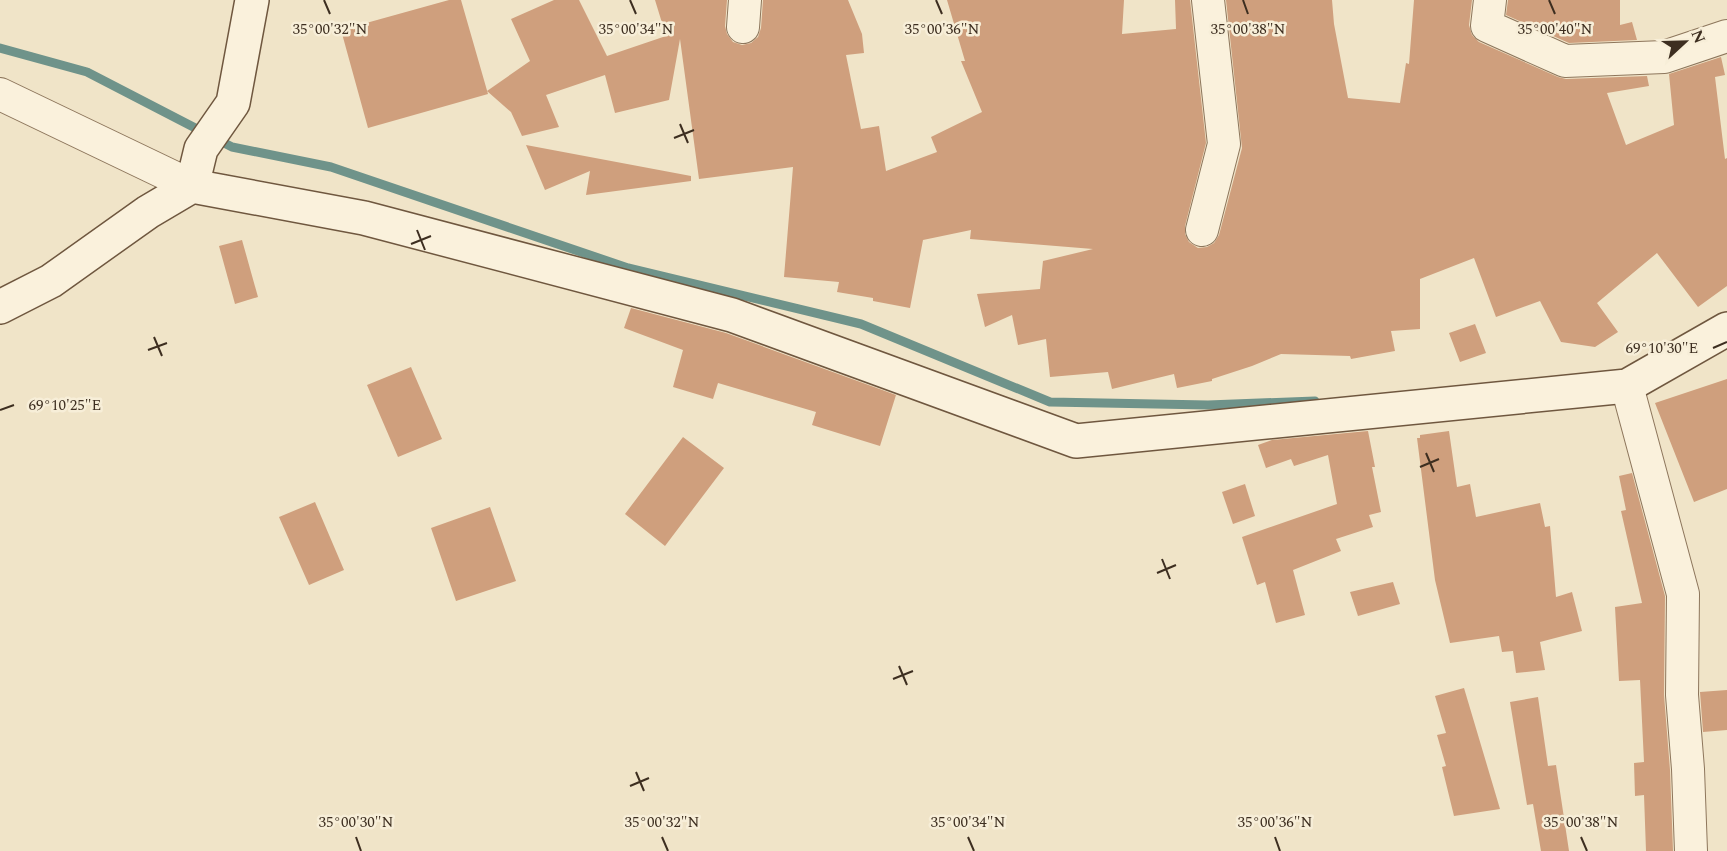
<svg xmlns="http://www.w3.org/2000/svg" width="1727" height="851" font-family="Spectral,serif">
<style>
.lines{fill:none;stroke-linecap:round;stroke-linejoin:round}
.stream{stroke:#6f938a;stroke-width:9}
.building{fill:#cf9f7d}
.street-casing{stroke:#8d765c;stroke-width:34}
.secondary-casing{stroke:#6f573f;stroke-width:36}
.street{stroke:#faf1dc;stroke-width:32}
.secondary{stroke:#faf1dc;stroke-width:33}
.ticks{fill:none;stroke:#3d2e20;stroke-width:2}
.ticks-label{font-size:15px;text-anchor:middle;fill:#3d2e20;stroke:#f7eed8;stroke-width:5;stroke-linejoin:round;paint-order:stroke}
</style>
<rect width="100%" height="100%" fill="#f0e4c8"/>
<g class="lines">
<!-- stream -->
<path class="stream" d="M0 48 87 72 232 147 331 167 628 268 861 324 1050 402 1208 405 1315 401"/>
</g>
<!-- building -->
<path class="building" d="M449 0H461L488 94 368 128 341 30Z
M554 0H579L607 56 666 36 655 0H727L725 26 727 34 733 42 742 45 751 43 758 37 761 28 763 0H848L862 34 864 53 846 55 861 129 879 126 886 171 937 152 931 137 982 112 961 61H965L947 0H1124L1122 34 1176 29 1175 0H1190L1206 143 1185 226V234L1189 242 1198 248 1207 247 1214 243 1219 235 1242 148 1226 0H1332L1334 24 1348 98 1400 103 1406 63 1409 64 1414 0H1472L1469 25 1472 35 1479 42 1558 77 1566 79 1647 76 1649 86 1607 93 1626 145 1674 125 1669 74 1721 57 1725 75 1715 77 1725 159 1727 158V286L1698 307 1657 253 1597 303 1618 332 1595 347 1561 342 1540 301 1496 317 1474 258 1420 279V329L1391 331 1395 351 1351 359 1350 356 1281 354 1252 366 1212 379V381L1177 388 1174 374 1112 389 1108 372 1050 377 1046 339 1018 345 1012 315 985 327 977 294 1040 289 1043 261 1093 249 970 239 971 230 923 240 910 308 873 301V298L837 292 839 282 784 277 793 167 699 179 680 39 669 100 615 113 605 75 546 95 559 127 522 136 511 112 487 91 530 61 511 19Z
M1508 0H1620V25L1632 22 1637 40 1569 43 1506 15Z
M526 145 691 176V181L586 195 590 171 545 190Z
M242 240 258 297 235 304 219 246Z
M631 308 726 333 896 395 880 446 812 425 816 412 718 383 713 399 673 387 683 350 624 328Z
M1475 324 1486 353 1460 362 1449 333Z
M411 367 442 439 398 457 367 385Z
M1727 379V489L1694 502 1655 403Z
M1368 431 1375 467H1372L1381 512 1369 515 1373 527 1336 539 1341 551 1293 570 1305 615 1276 623 1265 582 1257 585 1242 537 1337 504 1328 455 1294 466 1291 459 1266 468 1258 445 1272 440Z
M1449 431 1457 487 1470 484 1476 517 1540 503 1545 527 1550 526 1556 597 1572 592 1582 631 1540 642 1545 670 1516 673 1513 651 1502 652 1499 636 1450 643 1435 580 1417 438H1420V435Z
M683 437 724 468 665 546 625 514Z
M1632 473 1665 596 1664 695 1670 770 1673 851H1646L1644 795 1635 796 1634 763 1644 762 1640 680 1619 681 1615 607 1642 603 1621 511 1626 510 1619 476Z
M1245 484 1255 516 1233 524 1222 492Z
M315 502 344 570 309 585 279 517Z
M490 507 516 581 456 601 431 528Z
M1393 582 1400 604 1358 616 1350 592Z
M1464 688 1500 809 1454 816 1442 767 1446 766 1437 735 1446 733 1435 696Z
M1727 690V730L1703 732 1700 692Z
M1538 697 1548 766 1556 765 1569 851H1541L1533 804 1527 805 1510 702Z"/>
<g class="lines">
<defs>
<path id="street" d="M1490 0 1487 26 1565 61 1664 57 1727 36
M743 27 745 0
M0 94 192 186
M1202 230 1224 144 1208 0
M1627 386 1683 594 1682 695 1688 769 1691 851"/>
<path id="secondary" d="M192 186 201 149 233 103 252 0
M0 307 51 281 148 212 192 186 364 218 732 315 1076 441 1627 386 1727 329"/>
</defs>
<!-- street casing -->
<use href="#street" class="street-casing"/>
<!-- secondary casing -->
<use href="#secondary" class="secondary-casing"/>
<!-- street -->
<use href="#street" class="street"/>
<!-- secondary -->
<use href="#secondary" class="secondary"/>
</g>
<!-- ticks -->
<path class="ticks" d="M324 0 330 14M630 0 636 14M936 0 942 14M1243 0 1248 14M1549 0 1555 14M680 124 688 143M674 138 694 130M417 230 425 250M411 244 431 236M154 337 162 356M1713 348 1727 342M148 350 167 343M0 410 14 405M1426 453 1434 472M1420 467 1439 459M1162 559 1170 579M1157 573 1176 565M899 666 907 685M893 679 913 671M636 772 644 791M630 786 649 778M356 837 361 851M662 837 668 851M968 837 974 851M1275 837 1280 851M1581 837 1587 851"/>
<g class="ticks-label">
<text x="1555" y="34">35°00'40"N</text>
<text x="330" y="34">35°00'32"N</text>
<text x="636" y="34">35°00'34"N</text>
<text x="942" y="34">35°00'36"N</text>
<text x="1248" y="34">35°00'38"N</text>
<text x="1662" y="353">69°10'30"E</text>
<text x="65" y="410">69°10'25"E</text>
<text x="356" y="827">35°00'30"N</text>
<text x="662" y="827">35°00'32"N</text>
<text x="968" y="827">35°00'34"N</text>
<text x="1275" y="827">35°00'36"N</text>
<text x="1581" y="827">35°00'38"N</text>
</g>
<!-- north arrow -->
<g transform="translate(1685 42) rotate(68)" stroke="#f7eed8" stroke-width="4.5" paint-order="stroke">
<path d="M0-4.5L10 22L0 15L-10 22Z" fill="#3d2e20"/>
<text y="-9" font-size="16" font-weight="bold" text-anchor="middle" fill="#3d2e20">N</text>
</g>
</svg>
